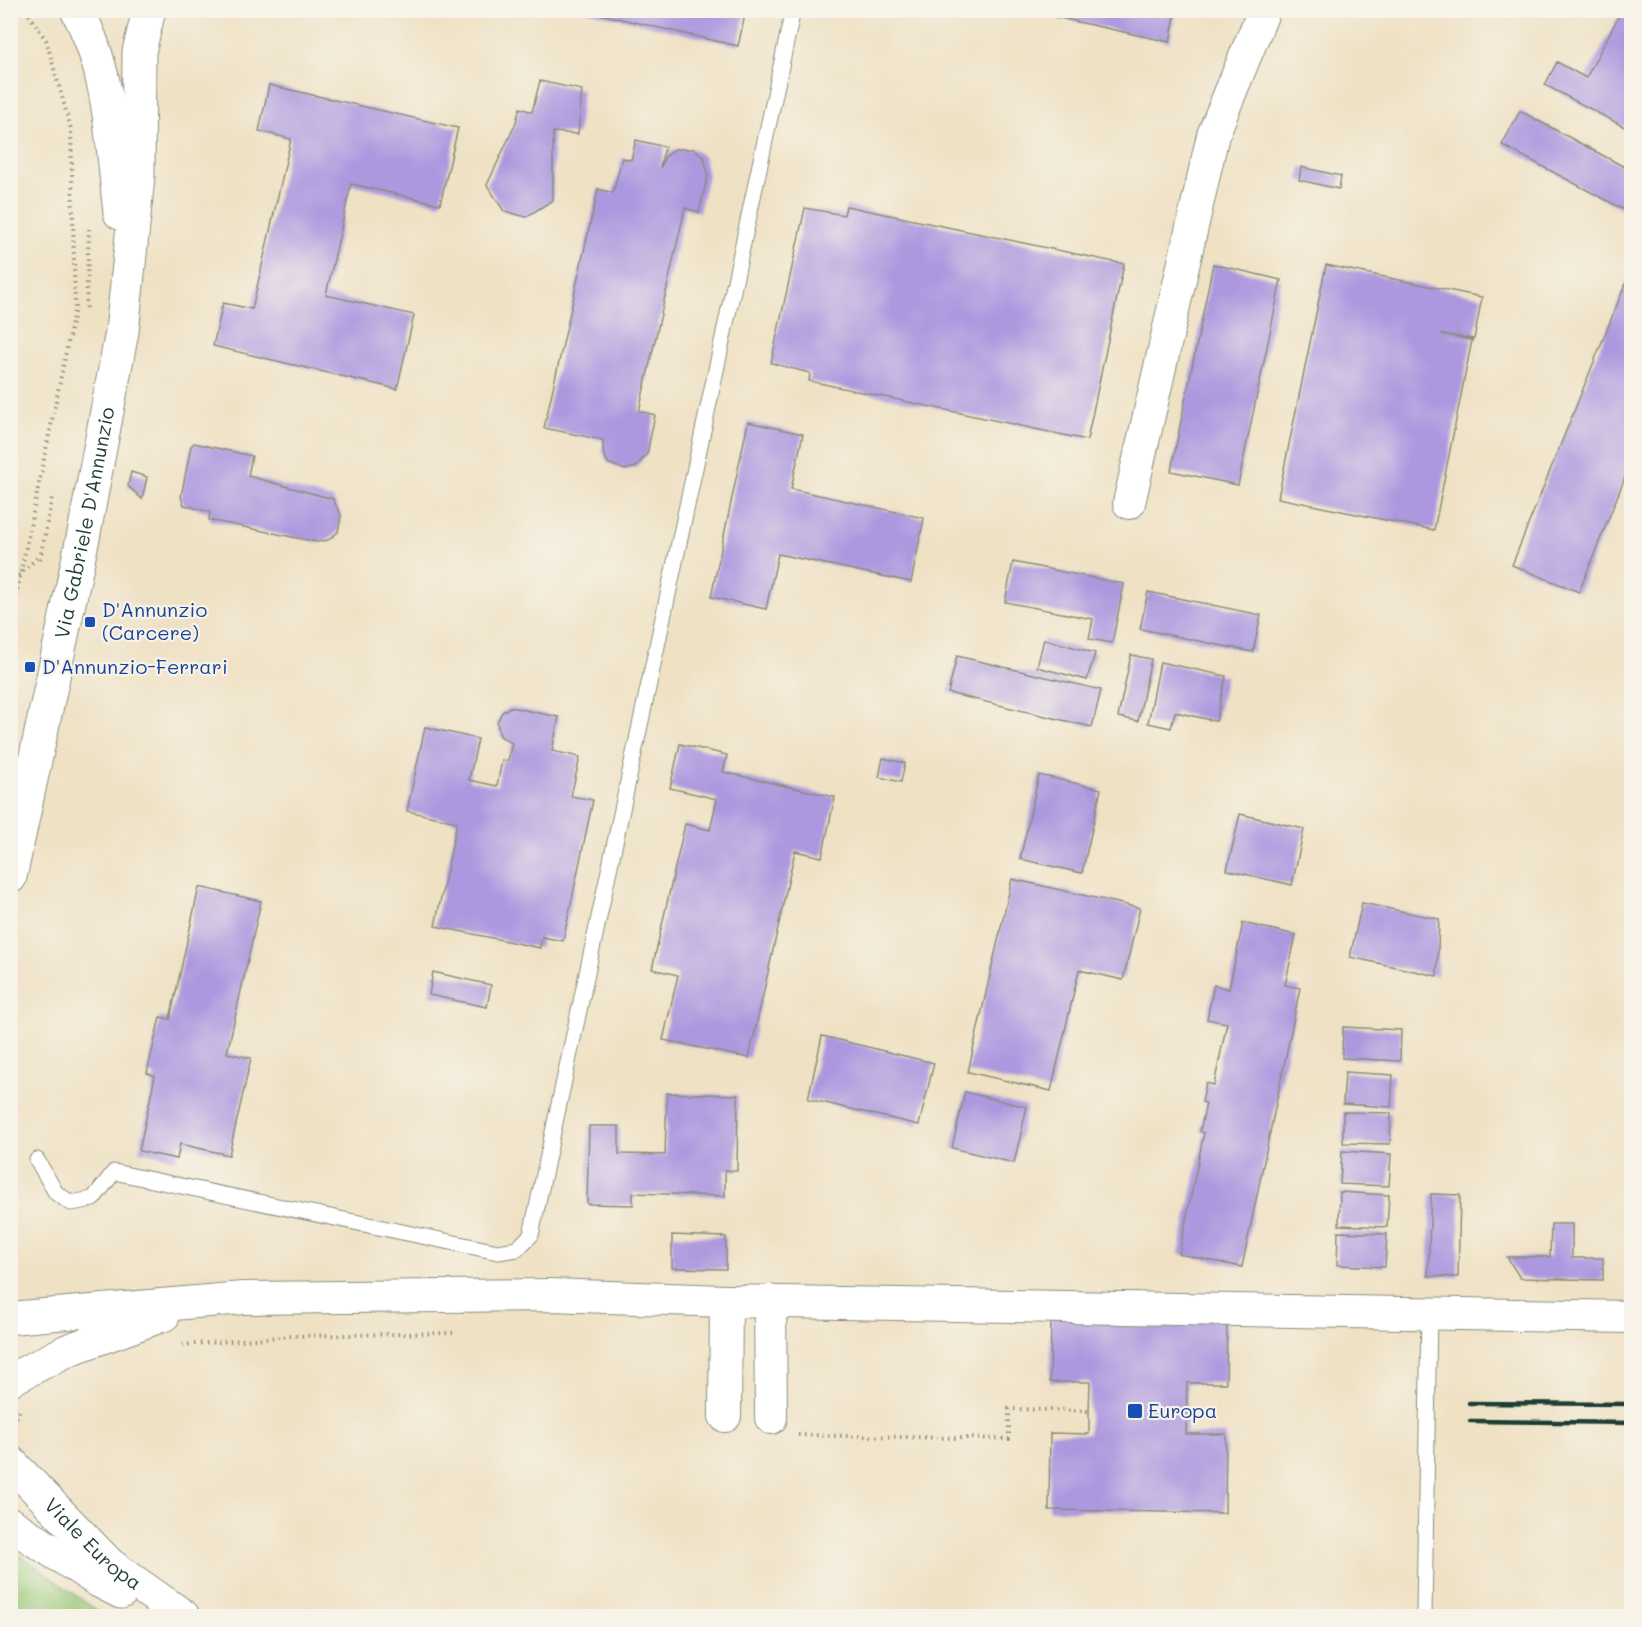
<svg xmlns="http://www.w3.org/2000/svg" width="1642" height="1627" font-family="Mali,sans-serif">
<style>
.green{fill:#96c777;stroke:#5a8256;stroke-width:1.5}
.building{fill:#ad98df}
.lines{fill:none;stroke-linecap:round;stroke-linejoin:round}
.service-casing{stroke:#878f7c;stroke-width:17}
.minor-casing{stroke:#878f7c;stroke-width:34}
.secondary-casing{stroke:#878f7c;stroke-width:35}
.path{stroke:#878f7c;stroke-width:4;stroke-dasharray:1.5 4.5;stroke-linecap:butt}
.service{stroke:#fff;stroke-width:15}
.minor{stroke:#fff;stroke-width:32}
.secondary{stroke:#fff;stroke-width:33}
.rail{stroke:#1f3d34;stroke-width:4.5}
.transit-dot{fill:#1a4fb4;stroke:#f7f3e8;stroke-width:2}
.labels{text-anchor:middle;stroke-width:4.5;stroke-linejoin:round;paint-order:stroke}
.street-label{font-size:20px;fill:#1f3d34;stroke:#f7f3e8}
.transit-label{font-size:20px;fill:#164399;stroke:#f7f3e8;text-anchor:start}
</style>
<rect width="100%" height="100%" fill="#f7f3e8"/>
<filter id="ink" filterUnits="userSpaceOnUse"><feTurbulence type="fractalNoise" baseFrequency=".0167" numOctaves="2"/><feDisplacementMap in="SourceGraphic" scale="12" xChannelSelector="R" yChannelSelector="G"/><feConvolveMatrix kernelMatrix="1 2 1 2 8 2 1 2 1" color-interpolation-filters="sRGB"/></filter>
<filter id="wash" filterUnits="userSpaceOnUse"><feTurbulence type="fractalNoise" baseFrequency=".008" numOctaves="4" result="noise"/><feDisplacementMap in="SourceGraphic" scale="24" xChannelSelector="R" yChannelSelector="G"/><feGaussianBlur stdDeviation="1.35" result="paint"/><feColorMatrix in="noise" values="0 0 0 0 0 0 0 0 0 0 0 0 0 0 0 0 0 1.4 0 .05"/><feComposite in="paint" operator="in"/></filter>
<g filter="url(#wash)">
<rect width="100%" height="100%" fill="#efe1c4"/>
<!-- green -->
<path class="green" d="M11 1548 16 1552 104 1616H11Z"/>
<g id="blocks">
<!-- building -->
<path class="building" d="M582 10H746L738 46Z
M1023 10H1176L1170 42Z
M1622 10H1632V131L1545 85 1557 62 1586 78Z
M540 81 582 90 578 134 553 132V200L526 217 504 211 487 185 515 125 520 108 532 112Z
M269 85 458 128 440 204 351 184 326 295 414 315 397 389 213 346 223 303 252 309 291 139 259 131Z
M1520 111 1632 171V214L1502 145Z
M636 140 665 147 660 167H661L665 157 675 149H694L704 157 708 175 699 212 685 208 639 411 655 415 647 454 636 467 625 470 608 463 603 452V440L544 428 598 189 613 193 622 158 631 160Z
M1301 167 1341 176 1339 189 1299 180Z
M846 206 1124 264 1087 440 809 381 810 373 771 363 805 208 844 215Z
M1213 264 1281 280 1238 485 1171 471Z
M1326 265 1482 297 1474 339 1441 334 1472 340 1434 530 1278 498Z
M1631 270 1632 460 1579 592 1512 565Z
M748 422 803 434 791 489 924 518 911 582 778 554 766 609 711 597Z
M194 443 252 456 248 476 333 499 341 515 338 532 328 540 317 542 209 520 210 512 184 505 181 497 191 446Z
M131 472 147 477 142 499 128 486Z
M1013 562 1124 584 1112 643 1089 639 1093 619 1005 602Z
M1148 592 1261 615 1253 652 1140 629Z
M1044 639 1095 653 1087 680 1037 667Z
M1131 655 1151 659 1138 721 1118 717Z
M957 656 1101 690 1092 727 948 693Z
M1160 662 1226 676 1216 721 1175 712 1171 728 1148 723Z
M510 707 559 717 552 751 580 757 571 796 593 800 563 941 542 937 540 948 435 926 457 822 407 811 425 727 478 739 469 780 497 786 502 760 508 761 512 743 500 736 497 722 502 712Z
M680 744 727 755 723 772 835 797 822 857 795 851 749 1058 663 1040 678 975 652 969 685 824 710 830 717 799 670 788Z
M883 758 905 763 901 782 879 777Z
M1039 775 1101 789 1082 873 1020 859Z
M1240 814 1304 829 1292 885 1227 870Z
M1012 879 1140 908 1123 980 1079 970 1051 1091 968 1072Z
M199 887 261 901 227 1053 251 1058 229 1155 180 1144 177 1159 139 1151 155 1076 147 1073 160 1017 170 1019Z
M1362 903 1439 919 1437 976 1350 957Z
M1243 923 1296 935 1285 985 1300 988 1242 1267 1179 1254 1204 1133 1200 1131 1206 1103 1202 1102 1206 1083 1214 1085 1227 1023 1207 1019 1214 985 1229 989Z
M433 972 491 985 487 1007 429 995Z
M1343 1027 1401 1030 1400 1061 1342 1058Z
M822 1036 934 1063 919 1125 808 1099Z
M1345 1072 1393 1075 1391 1107 1343 1104Z
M965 1092 1027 1107 1014 1163 952 1148Z
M667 1093 738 1095 737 1171 725 1170V1196L633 1193V1205L587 1204 589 1126H619V1154L665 1155Z
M1343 1112 1391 1113 1390 1144 1343 1143Z
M1342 1151 1391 1154 1389 1186 1340 1184Z
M1340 1192 1389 1195 1387 1227 1339 1225Z
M1431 1194 1460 1195 1458 1277 1428 1276Z
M1551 1224H1572V1258H1603V1280L1520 1278 1507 1257H1550Z
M1338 1232 1387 1234 1385 1267 1337 1265Z
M672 1235 726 1237V1269L672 1268Z
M1051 1315 1227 1317 1226 1383H1187L1186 1434H1226L1225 1513 1049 1510 1050 1433 1089 1434V1411L1090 1382H1050Z"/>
</g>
</g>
<g filter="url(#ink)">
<use href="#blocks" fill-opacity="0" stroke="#878f7c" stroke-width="1.5"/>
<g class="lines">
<defs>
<path id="service" d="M37 1160 56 1193 71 1203 93 1199 114 1172 498 1252 517 1249 531 1235 793 10
M1424 1616 1429 1313"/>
<path id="minor" d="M1129 503 1213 135 1264 10
M770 1301 771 1418
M10 1318 243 1298 550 1295 726 1301 1632 1317
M10 1380 68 1350 164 1315
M725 1416 726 1301"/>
<g id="secondary">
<path d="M77 10C111 72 112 145 120 213"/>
<path id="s1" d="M10 877 84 533 122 332 138 177 139 52 149 10"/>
<path id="s2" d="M10 1462 109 1564 183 1616"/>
<path d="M10 1524 99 1581 121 1592"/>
</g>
</defs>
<!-- service casing -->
<use href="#service" class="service-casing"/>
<!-- minor casing -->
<use href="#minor" class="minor-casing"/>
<!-- secondary casing -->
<use href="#secondary" class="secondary-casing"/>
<!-- path -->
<path class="path" d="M86 308 89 229
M40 559 52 498
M10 584 40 555
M10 625 75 308 71 129 46 40 26 10
M182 1345 291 1336 453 1333
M12 1429 19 1411
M798 1435 1009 1439V1409L1089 1411"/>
<!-- service -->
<use href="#service" class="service"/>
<!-- minor -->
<use href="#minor" class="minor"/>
<!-- secondary -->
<use href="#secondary" class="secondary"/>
<!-- rail -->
<path class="rail" d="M1469 1403 1632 1404
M1470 1421 1632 1423"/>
</g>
</g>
<!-- markers -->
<g class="transit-dot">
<rect x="84" y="616" width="12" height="12" rx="3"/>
<rect x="24" y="661" width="12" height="12" rx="3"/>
<rect x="1127" y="1403" width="16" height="16" rx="3"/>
</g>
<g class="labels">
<!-- street labels -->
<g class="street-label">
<text dy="7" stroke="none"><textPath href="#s1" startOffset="362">Via Gabriele D'Annunzio</textPath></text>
<text dy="7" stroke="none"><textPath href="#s2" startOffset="117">Viale Europa</textPath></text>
</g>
<!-- transit labels -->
<g class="transit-label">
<text x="102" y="617">D'Annunzio<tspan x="102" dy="23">(Carcere)</tspan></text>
<text x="42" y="674">D'Annunzio-Ferrari</text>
<text x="1148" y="1418">Europa</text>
</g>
</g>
<!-- margin -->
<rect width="1642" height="1627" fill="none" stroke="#f7f3e8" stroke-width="36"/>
</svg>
